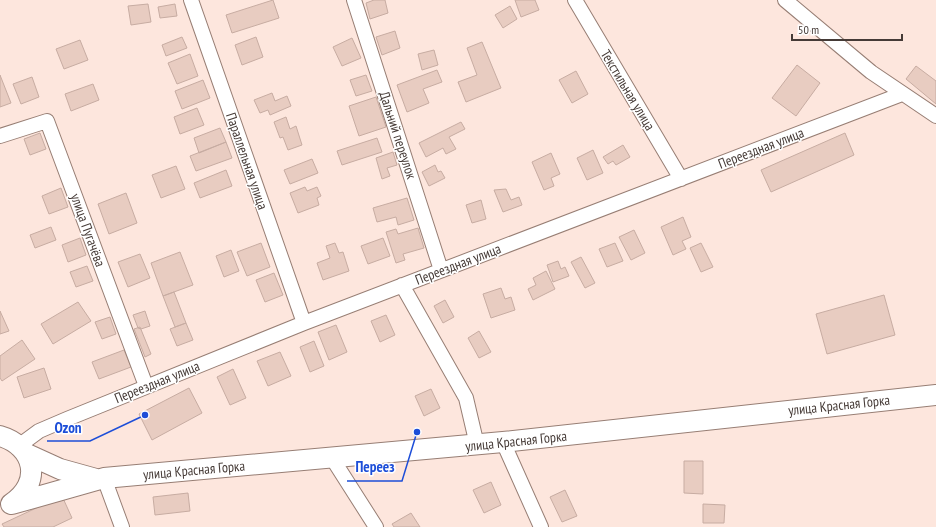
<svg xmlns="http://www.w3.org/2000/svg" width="936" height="527" font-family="'PT Sans Narrow',sans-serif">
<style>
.building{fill:#e8ccc1;stroke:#c7aca2}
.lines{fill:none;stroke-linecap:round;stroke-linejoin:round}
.street-casing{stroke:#977e74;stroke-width:16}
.secondary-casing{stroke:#977e74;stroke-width:22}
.street{stroke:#fff;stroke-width:14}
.secondary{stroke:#fff;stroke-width:20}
.labels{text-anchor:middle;stroke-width:3;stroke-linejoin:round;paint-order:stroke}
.street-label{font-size:14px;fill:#453a36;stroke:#fff}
.leader{fill:none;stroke:#1d4ed8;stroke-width:1.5}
.callout-dot{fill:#1d4ed8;stroke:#fff;stroke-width:1.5}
.callout-label{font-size:15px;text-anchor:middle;font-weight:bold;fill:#1d4ed8;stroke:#fff;stroke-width:3;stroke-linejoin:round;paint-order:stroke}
</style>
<rect width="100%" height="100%" fill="#fde6dd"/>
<!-- building -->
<path class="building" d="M273 0 279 18 232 33 226 15Z
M374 0H385L388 13 370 19 366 3Z
M515 0H535L539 10 521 17Z
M148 4 151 22 131 25 128 6Z
M175 4 177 16 160 18 158 7Z
M510 6 517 19 503 28 495 15Z
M395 31 400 48 382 55 376 37Z
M182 37 187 48 166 56 162 45Z
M256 37 263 57 242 65 235 45Z
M352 38 361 58 342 66 333 47Z
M80 40 88 60 64 69 56 49Z
M482 42 501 88 466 102 458 82 477 75 467 48Z
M434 50 438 65 422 70 418 54Z
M190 54 198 76 177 84 168 63Z
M797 65 820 83 796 116 772 98Z
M916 66 936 81V104L906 79Z
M437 70 442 82 423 89 429 103 407 112 397 85Z
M576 71 588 94 572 103 559 80Z
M0 75 11 103 0 107Z
M366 75 372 91 356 96 350 80Z
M32 77 39 97 21 104 13 84Z
M203 80 210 98 182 109 175 91Z
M93 84 99 100 71 111 65 94Z
M272 93 275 101 287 96 291 106 270 115 268 110 260 113 254 100Z
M376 97 386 127 359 136 349 106Z
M197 108 204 125 180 134 174 117Z
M286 117 290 129 296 126 302 145 288 150 283 137 280 138 274 122Z
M461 122 465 129 449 137 456 149 446 154 443 148 426 157 419 143Z
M220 128 226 142 199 153 194 138Z
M40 133 46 149 30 155 24 139Z
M845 133 854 155 771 192 761 170Z
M377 138 382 152 342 165 337 151Z
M226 142 232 158 196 171 190 156Z
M623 145 630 157 616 165 613 161 608 164 603 157Z
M593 150 603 173 587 180 577 158Z
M393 152 397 165 387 168 390 176 382 179 376 158Z
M551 153 560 174 551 178 554 186 544 190 532 162Z
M312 159 318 173 290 184 284 170Z
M435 165 438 172 441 171 445 178 429 186 422 172Z
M176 166 185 189 161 198 152 175Z
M226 170 232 186 200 198 194 183Z
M305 187 307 191 317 187 321 196 317 198 319 205 298 213 290 193Z
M61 188 68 207 49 214 42 196Z
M506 189 511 200 519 197 522 205 503 212 494 190Z
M126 193 137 223 109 234 98 204Z
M407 198 414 220 398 225 396 217 377 222 373 208Z
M481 200 486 219 472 223 466 205Z
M683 217 691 237 682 241 686 249 673 255 661 227Z
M51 227 56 240 35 248 30 235Z
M418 228 424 248 403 254 405 260 396 263 386 232 396 229 398 234Z
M634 230 645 253 631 260 619 237Z
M80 238 86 255 68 262 62 245Z
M383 238 390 256 368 264 361 246Z
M261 243 270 267 247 276 237 252Z
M335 243 339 253 343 252 349 271 323 280 317 263 330 258 326 246Z
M615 243 623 261 607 267 599 249Z
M701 243 713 267 701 272 690 248Z
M231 250 239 271 224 277 216 256Z
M180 252 193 285 163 296 151 263Z
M140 254 150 278 128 287 118 262Z
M581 257 595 283 585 288 571 262Z
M558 261 561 269 565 267 569 276 553 282 547 265Z
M87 266 93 281 76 287 70 272Z
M546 271 555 289 533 300 528 289 536 285 533 278Z
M274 273 283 295 265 302 256 280Z
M501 288 505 299 511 297 515 310 491 318 483 294Z
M174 292 186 323 175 327 163 296Z
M884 295 895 335 827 354 816 314Z
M445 300 454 317 443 323 434 306Z
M78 302 91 321 53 344 41 324Z
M0 311 9 331 0 334Z
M145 311 150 326 141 329 138 328 133 315Z
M386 315 395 335 380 342 371 321Z
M110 317 116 334 102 339 95 322Z
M186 323 193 340 177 346 170 329Z
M336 325 347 352 329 360 318 332Z
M140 327 151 354 145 357 134 329Z
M479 331 491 352 479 358 468 338Z
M22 340 35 359 2 381 0 378V356Z
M314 341 324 366 310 372 300 347Z
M124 350 131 367 99 379 92 362Z
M280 352 291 376 268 386 257 361Z
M44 368 51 389 24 398 17 377Z
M233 369 246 398 230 405 217 377Z
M189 388 202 413 152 440 139 414Z
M431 389 440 408 424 416 415 396Z
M684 461H703V494L684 493Z
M491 482 501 505 484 513 473 490Z
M565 490 577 516 562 522 550 497Z
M188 493 190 511 155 515 153 497Z
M62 496 72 518 53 527H4L2 524Z
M703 504 725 505 724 523H703Z
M411 513 420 527H394L392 524Z"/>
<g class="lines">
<defs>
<path id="street" d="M191 0 304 323
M354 0 441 270
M575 0 681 179
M785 0 871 72 936 116
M0 136 47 121 146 386
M402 285 466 398 477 445
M503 442 541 527
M20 445 39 431 67 419 304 323 902 94
M332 458 376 527
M104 478 122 527"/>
<path id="secondary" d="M0 436C35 446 43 483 11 504
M27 454 60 469 96 479
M12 504 104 478 503 442 936 395"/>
</defs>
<!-- street casing -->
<use href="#street" class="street-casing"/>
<!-- secondary casing -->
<use href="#secondary" class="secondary-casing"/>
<!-- street -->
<use href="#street" class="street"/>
<!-- secondary -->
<use href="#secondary" class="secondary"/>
</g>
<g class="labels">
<!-- street labels -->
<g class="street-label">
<text transform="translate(628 90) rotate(59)" y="5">Текстильная улица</text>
<text transform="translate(398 135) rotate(72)" y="5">Дальний переулок</text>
<text transform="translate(761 148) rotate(-21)" y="5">Переездная улица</text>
<text transform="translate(247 161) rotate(71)" y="5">Параллельная улица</text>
<text transform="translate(88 230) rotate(70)" y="5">улица Пугачёва</text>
<text transform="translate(458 264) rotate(-21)" y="5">Переездная улица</text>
<text transform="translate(157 382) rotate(-22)" y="5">Переездная улица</text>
<text transform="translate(839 405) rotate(-6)" y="5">улица Красная Горка</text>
<text transform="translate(516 441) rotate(-6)" y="5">улица Красная Горка</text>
<text transform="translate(194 470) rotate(-5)" y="5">улица Красная Горка</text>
</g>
</g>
<!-- callouts -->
<path class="leader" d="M145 415L90 441H47M417 432L402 481H347"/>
<g class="callout-dot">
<circle cx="145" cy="415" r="4"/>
<circle cx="417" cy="432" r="4"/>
</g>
<g class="callout-label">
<text x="68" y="433">Ozon</text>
<text x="375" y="472">Переез</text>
</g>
<!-- scale -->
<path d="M792 34v6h110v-6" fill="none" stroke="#453a36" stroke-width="2"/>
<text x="798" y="34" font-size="12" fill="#453a36" stroke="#ffffff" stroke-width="3" paint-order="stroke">50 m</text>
</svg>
